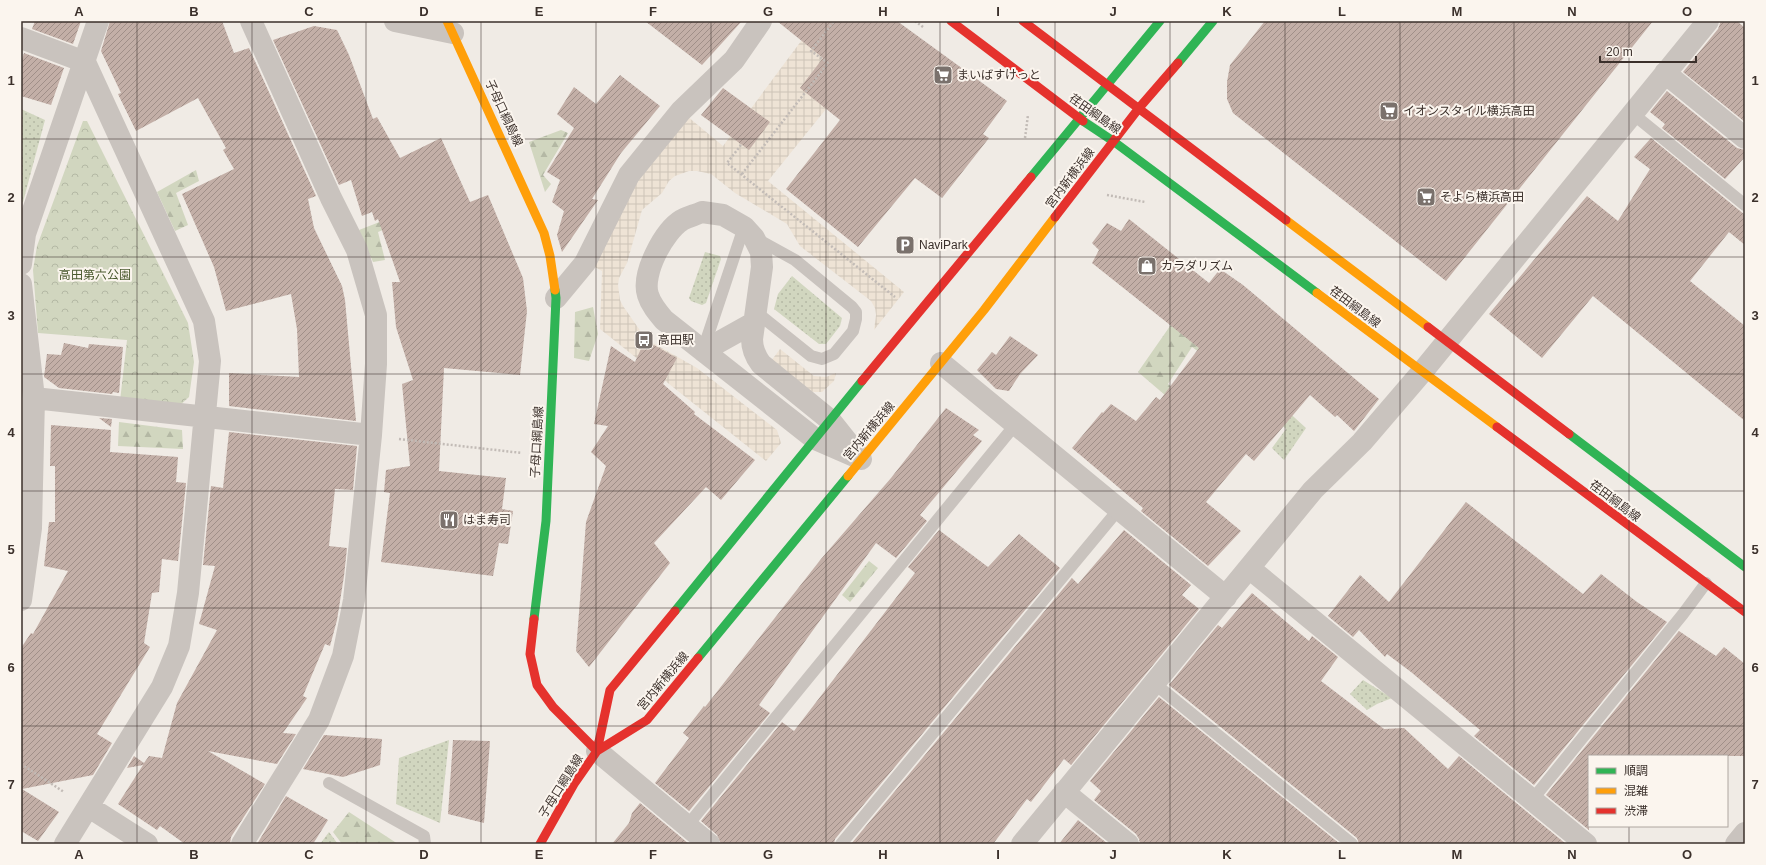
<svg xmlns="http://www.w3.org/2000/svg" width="1766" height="865" font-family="Arial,'Noto Sans JP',sans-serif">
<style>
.grass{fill:url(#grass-dots)}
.forest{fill:url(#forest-firs)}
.park{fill:url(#park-crowns)}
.plaza{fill:url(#plaza-grid)}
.building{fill:url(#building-hatch)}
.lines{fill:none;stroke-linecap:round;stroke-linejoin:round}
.path{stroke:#c2bbb6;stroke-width:2.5;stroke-dasharray:2 2;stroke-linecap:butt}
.lane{stroke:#c9c3be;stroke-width:12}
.street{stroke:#c9c3be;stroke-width:22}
.fast{stroke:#30b455;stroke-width:9}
.slow{stroke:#ff9f0a;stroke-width:9}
.jam{stroke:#e5322d;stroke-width:9}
.grid{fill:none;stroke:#3b302b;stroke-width:1;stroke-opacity:0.55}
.labels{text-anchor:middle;stroke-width:4;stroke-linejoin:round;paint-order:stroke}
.poi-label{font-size:12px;fill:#3b302b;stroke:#fbf5ee;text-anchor:start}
.street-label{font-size:12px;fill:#3b302b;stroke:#fbf5ee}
.park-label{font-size:12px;fill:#4a5a2e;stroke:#fbf5ee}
.neatline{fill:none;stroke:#3b302b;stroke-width:1.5}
.grid-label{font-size:13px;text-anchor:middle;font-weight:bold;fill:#3b302b}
</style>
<defs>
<pattern id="grass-dots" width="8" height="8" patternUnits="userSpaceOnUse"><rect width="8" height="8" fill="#d1d6bf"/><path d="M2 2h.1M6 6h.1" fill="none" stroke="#b4b8a4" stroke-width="1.8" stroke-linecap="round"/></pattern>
<pattern id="forest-firs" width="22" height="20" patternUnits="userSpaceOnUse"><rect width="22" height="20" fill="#d1d6bf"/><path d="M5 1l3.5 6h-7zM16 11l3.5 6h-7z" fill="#b4b8a4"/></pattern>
<pattern id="park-crowns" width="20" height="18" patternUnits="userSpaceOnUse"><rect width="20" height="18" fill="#d1d6bf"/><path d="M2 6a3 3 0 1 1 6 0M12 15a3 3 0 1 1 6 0" fill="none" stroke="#b4b8a4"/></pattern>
<pattern id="plaza-grid" width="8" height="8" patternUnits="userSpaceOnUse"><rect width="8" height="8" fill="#eee3d5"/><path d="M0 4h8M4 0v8" fill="none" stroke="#cdc3b7"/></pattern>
<pattern id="building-hatch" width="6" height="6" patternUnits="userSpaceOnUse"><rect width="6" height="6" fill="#c3afa7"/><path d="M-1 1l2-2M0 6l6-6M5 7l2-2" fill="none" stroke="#a08f88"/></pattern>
</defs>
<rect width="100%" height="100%" fill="#f0ebe5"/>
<!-- grass -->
<path class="grass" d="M21 109 45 120 23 202 21 203Z
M705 252 720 256 721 259 706 303 702 305 691 301 689 298Z
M792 276 842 318 840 326 826 344H819L774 309 778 294Z
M1263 389 1306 428 1284 460 1272 448 1286 429 1255 399Z
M1363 680 1392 698 1377 704 1367 710 1350 694Z
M449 740 440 823 396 804 399 758Z
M329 832 338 844H320Z"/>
<!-- forest -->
<path class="forest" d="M561 130 568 133 543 175 551 184 545 192 529 142Z
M196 170 199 181 176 193 188 225 175 231 157 192Z
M413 209 417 216 378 232 385 260 373 262 359 230Z
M1184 306 1246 387 1192 347 1168 384 1214 421 1207 431 1138 372Z
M593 307 598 334 589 361 574 358 575 312Z
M119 422 182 430 183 449 118 446Z
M869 561 878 568 850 602 842 595Z
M349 812 398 844H342L333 832Z"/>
<!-- park -->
<path class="park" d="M83 121H87L188 323 194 362 189 397 178 407 120 401 127 340 38 333 33 270 37 246Z"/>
<!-- plaza -->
<path class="plaza" d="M816 21H897L768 181 904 292 874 330 876 315 875 308 871 301 800 246 787 224 735 193 711 174 697 171H689L675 176 669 181 662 193 642 210 627 263 619 278 618 285 620 300 623 306 646 339 697 368 777 430 781 443 766 461 600 329 602 271 593 266 636 180 687 116 723 146Z
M780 349 814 376 826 377 836 373 834 381 822 392H813L805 388 771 361Z"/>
<!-- building -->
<path class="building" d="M35 21H81L73 44 32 29Z
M110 21H222L234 53 249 48 316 196 308 199 314 228 342 286 345 300 356 421 229 406V373L299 377 297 329 291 294 226 311 214 267 182 194 234 169 223 150 226 148 198 98 136 131 118 94 121 93 101 51Z
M645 21H742L702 65Z
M777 21H897L1007 101 983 134 989 138 942 198 915 178 858 247 786 189 840 120 800 88 823 58Z
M1265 21H1653L1446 281 1233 113 1227 99V82L1230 65Z
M1721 21H1737L1745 28V122L1683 72 1718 29Z
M314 26 337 30 349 55 373 119 377 117 400 158 441 138 470 202 488 195 523 278 527 311 520 375 444 368 439 471 506 478 502 509 513 511 508 544 499 543 493 576 381 562 390 493 384 492 386 470 410 466 402 384 413 380 396 327 392 282H400L378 219 375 221 372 212 362 216 351 180 339 185 273 40Z
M24 53 64 68 51 105 21 96V62Z
M620 75 660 106 621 153 592 199 598 200 562 252 557 235 564 211 552 202 560 180 547 172 574 128 557 114 574 87 596 104Z
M723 88 770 122 749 150 701 115Z
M1667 91 1737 148 1745 150V157L1725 179 1662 128 1665 124 1650 112Z
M1651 138 1745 215V245L1729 232 1690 281 1745 326V421L1593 296 1542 358 1489 314 1587 196 1618 221 1650 169 1634 157Z
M1129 219 1209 283 1220 269 1243 285 1379 399 1354 431 1337 415 1335 417 1310 395 1254 461 1246 454 1206 502 1241 531 1208 566 1141 511 1143 508 1072 448 1102 412 1103 413 1111 404 1136 421 1156 397 1160 400 1199 348 1092 263 1099 250 1092 243 1107 223 1121 231Z
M1010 336 1038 355 1020 374 1009 391 996 389 977 370 992 352 996 355Z
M645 340 677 358 663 384 695 412 694 414 755 460 721 500 706 487 654 543 670 563 589 667 576 651 586 522 606 466 591 452 608 426 594 424 611 346 635 362Z
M64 343 88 348 89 344 123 347 119 393 113 392 112 394 59 388 44 377 47 354 61 355Z
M946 408 979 430 973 435 982 441 920 515 927 521 896 558 876 543 759 705 770 713 689 811 655 783 689 738 683 733 704 706 705 707 821 559 891 478Z
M99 418 112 419 111 427Z
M51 425 111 430 110 452 178 457 176 482 186 483 178 561 162 559 159 592 152 593 144 643 150 647 97 734 112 743 93 775 22 789 59 812 38 841 21 831V648L31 633 33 634 68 571 44 566 49 522H55V466H50Z
M229 432 357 446 353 490 335 489 329 546 347 548 344 576 337 620 330 646 325 644 303 696 307 698 283 733 296 734 277 764 208 751 265 784 231 837 230 844H185L160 826 157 830 118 804 143 765 127 768 134 756 144 763 149 756 162 758 177 703 217 630 199 624 215 566 203 565 211 486 223 488Z
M1466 502 1583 594 1601 574 1637 602 1667 622 1534 785 1474 736 1480 730 1411 672 1387 654 1385 657 1359 630 1353 637 1328 616 1360 575 1389 602Z
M939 530 988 567 1019 534 1060 568 835 839 834 844H721L717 835 701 821 782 722 794 731 915 573 908 567Z
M1124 530 1191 585 1182 595 1199 609 1071 765 1064 759 1031 802 1027 799 993 844H851L1072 578 1078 584Z
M1252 593 1309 641 1312 636 1338 657 1321 681 1384 729 1404 728 1448 769 1459 756 1566 844H1359L1357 838 1169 685 1218 625 1222 628Z
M1679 631 1716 656 1724 647 1745 664V756H1589V830L1546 795Z
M1159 697 1340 844H1140L1139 839 1136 834 1094 800 1101 791 1090 781Z
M324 735 382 739 380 765 343 777 303 769Z
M453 740 490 741 484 823 448 814Z
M286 796 328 820 313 844H257Z
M640 803 689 844H612L629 823 632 813Z
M1078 820 1108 844H1059Z"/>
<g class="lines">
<!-- path -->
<path class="path" d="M915 21 923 27
M1025 138 1028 115
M741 145 727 163 895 297
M742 174 828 63 811 51 834 21
M1107 195 1145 202
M399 439 522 453
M21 764 64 792"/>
<!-- lane -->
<path class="lane" d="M1633 114 1745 205
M756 312 811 356 822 359 834 354 853 331 856 319V312L852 307 795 260 757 239
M703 350 744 227
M1155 684 1352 844
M329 783 424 836 425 844
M1532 800 1683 614 1706 583
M687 826 1015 425
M841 844 1119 509"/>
<!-- street -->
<path class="street" d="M395 21 453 33
M21 38 85 62 204 321 210 361 188 593 179 646 162 687 65 844
M1665 73 1745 138
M702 212 723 215 744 227 754 238 761 252 762 267 752 339C752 349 755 356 761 364L830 420 861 459 815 439 664 320C658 313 651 305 648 295 641 274 664 231 682 220 688 217 695 215 702 212Z
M21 264 25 234 98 21
M21 284 34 398 31 528 21 600
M556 298 585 263 629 175 681 111 734 60 761 21
M703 351 755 322
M941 363 1226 597
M34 398 371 435
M1249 568 1586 844
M597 751 709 844
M1064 792 1128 844
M89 807 147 844
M242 844 319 720 343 656 354 600 371 435 376 364V315L357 250 331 198 251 21
M1022 844 1313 490 1362 442 1422 372 1708 21
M1736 844 1745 833"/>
<!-- fast -->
<path class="fast" d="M1178 63 1213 21
M1083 121 1113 141 1317 293
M1031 177 1160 21
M1569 434 1745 567
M675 611 862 381
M534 619 546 521 556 298 555 290
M698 658 848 476"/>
<!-- slow -->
<path class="slow" d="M447 21 544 233 550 256 555 290
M1286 220 1428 327
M1317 293 1497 427
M848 476 984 310 1055 217"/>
<!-- jam -->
<path class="jam" d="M951 21 1083 121
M1023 21 1286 220
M1055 217 1139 108 1178 63
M1428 327 1569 434
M862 381 1031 177
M1497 427 1745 612
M534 619 530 654 537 685 553 707 597 751
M597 751 610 690 675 611
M540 844 574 784 597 751 647 720 698 658"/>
</g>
<!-- grid -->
<path class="grid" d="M137 21V844M252 21V844M366 21V844M481 21V844M596 21V844M711 21V844M826 21V844M940 21V844M1055 21V844M1170 21V844M1285 21V844M1400 21V844M1514 21V844M1629 21V756M21 139H1745M21 257H1745M21 374H1745M21 491H1745M21 608H1745M21 726H1745M1629 826V844"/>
<!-- icons -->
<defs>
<symbol id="supermarket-square" viewBox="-11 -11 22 22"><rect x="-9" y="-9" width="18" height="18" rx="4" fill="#7a716c" stroke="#fbf5ee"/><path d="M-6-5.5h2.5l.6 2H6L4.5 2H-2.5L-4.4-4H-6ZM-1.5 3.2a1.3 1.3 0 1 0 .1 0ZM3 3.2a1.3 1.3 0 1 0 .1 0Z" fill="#fff"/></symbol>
<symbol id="parking-square" viewBox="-11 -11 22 22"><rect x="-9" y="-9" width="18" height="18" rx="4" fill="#7a716c" stroke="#fbf5ee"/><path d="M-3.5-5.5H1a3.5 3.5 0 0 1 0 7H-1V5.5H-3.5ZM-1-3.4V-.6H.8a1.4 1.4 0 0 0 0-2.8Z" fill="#fff"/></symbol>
<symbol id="shop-square" viewBox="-11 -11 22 22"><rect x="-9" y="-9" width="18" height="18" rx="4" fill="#7a716c" stroke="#fbf5ee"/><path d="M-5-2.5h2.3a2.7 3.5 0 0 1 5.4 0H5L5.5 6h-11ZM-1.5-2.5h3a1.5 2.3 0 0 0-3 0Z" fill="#fff"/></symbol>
<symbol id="bus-square" viewBox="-11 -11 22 22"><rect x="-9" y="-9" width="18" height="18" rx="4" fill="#7a716c" stroke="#fbf5ee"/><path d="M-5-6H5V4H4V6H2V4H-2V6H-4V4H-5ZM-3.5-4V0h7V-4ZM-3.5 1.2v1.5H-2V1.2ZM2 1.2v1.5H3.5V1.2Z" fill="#fff"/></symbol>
<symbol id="restaurant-square" viewBox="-11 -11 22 22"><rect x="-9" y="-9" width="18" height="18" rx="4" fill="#7a716c" stroke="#fbf5ee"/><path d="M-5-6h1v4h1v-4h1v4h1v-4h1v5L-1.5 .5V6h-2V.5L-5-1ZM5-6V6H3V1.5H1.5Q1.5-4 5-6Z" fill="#fff"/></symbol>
</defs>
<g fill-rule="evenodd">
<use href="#supermarket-square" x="932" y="64" width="22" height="22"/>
<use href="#supermarket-square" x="1378" y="100" width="22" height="22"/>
<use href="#supermarket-square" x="1415" y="186" width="22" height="22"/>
<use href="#parking-square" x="894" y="234" width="22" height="22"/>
<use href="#shop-square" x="1136" y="255" width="22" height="22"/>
<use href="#bus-square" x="633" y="329" width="22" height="22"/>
<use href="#restaurant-square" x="438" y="509" width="22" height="22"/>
</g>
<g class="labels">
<!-- poi labels -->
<g class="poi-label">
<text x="957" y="79">まいばすけっと</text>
<text x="1403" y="115">イオンスタイル横浜高田</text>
<text x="1440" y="201">そよら横浜高田</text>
<text x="919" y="249">NaviPark</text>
<text x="1161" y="270">カラダリズム</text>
<text x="658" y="344">高田駅</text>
<text x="463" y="524">はま寿司</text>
</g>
<!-- street labels -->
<g class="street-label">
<text transform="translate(504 113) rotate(65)" y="4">子母口綱島線</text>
<text transform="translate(1095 114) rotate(35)" y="4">荏田綱島線</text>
<text transform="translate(1070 178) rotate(-53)" y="4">宮内新横浜線</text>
<text transform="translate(1355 307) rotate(37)" y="4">荏田綱島線</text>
<text transform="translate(869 431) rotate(-50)" y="4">宮内新横浜線</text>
<text transform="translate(537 442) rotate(-87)" y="4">子母口綱島線</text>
<text transform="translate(1615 501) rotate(37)" y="4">荏田綱島線</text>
<text transform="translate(663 681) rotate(-50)" y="4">宮内新横浜線</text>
<text transform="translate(561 786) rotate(-58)" y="4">子母口綱島線</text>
</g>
<!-- park labels -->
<g class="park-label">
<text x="95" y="279">高田第六公園</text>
</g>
</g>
<!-- border -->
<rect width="1766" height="865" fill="none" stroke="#fbf5ee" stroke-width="44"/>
<!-- legend -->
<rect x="1588" y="755" width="140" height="72" fill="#fbf5ee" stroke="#aea6a0"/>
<rect x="1596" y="768" width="20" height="6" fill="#30b455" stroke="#aea6a0"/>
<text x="1624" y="775" font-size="12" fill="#3b302b">順調</text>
<rect x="1596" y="788" width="20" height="6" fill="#ff9f0a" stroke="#aea6a0"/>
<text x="1624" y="795" font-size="12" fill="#3b302b">混雑</text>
<rect x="1596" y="808" width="20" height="6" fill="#e5322d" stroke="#aea6a0"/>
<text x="1624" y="815" font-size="12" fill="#3b302b">渋滞</text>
<!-- scale -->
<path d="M1600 56v6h96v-6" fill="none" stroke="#3b302b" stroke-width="2"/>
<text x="1606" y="56" font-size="12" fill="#3b302b" stroke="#fbf5ee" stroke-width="3" paint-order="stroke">20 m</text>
<rect x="22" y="22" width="1722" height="821" class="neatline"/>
<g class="grid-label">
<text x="79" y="16">A</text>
<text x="194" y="16">B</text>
<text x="309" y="16">C</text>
<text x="424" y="16">D</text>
<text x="539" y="16">E</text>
<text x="653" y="16">F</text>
<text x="768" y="16">G</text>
<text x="883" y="16">H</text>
<text x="998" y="16">I</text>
<text x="1113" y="16">J</text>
<text x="1227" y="16">K</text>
<text x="1342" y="16">L</text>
<text x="1457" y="16">M</text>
<text x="1572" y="16">N</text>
<text x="1687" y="16">O</text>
<text x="11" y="85">1</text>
<text x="1755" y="85">1</text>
<text x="11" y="202">2</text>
<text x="1755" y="202">2</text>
<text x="11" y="320">3</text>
<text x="1755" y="320">3</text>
<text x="11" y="437">4</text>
<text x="1755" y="437">4</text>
<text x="11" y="554">5</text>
<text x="1755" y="554">5</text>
<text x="11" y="672">6</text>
<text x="1755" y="672">6</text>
<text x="11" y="789">7</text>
<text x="1755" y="789">7</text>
<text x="79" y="859">A</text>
<text x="194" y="859">B</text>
<text x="309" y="859">C</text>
<text x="424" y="859">D</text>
<text x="539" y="859">E</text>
<text x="653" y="859">F</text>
<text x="768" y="859">G</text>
<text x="883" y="859">H</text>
<text x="998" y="859">I</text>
<text x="1113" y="859">J</text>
<text x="1227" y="859">K</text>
<text x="1342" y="859">L</text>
<text x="1457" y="859">M</text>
<text x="1572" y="859">N</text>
<text x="1687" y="859">O</text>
</g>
</svg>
